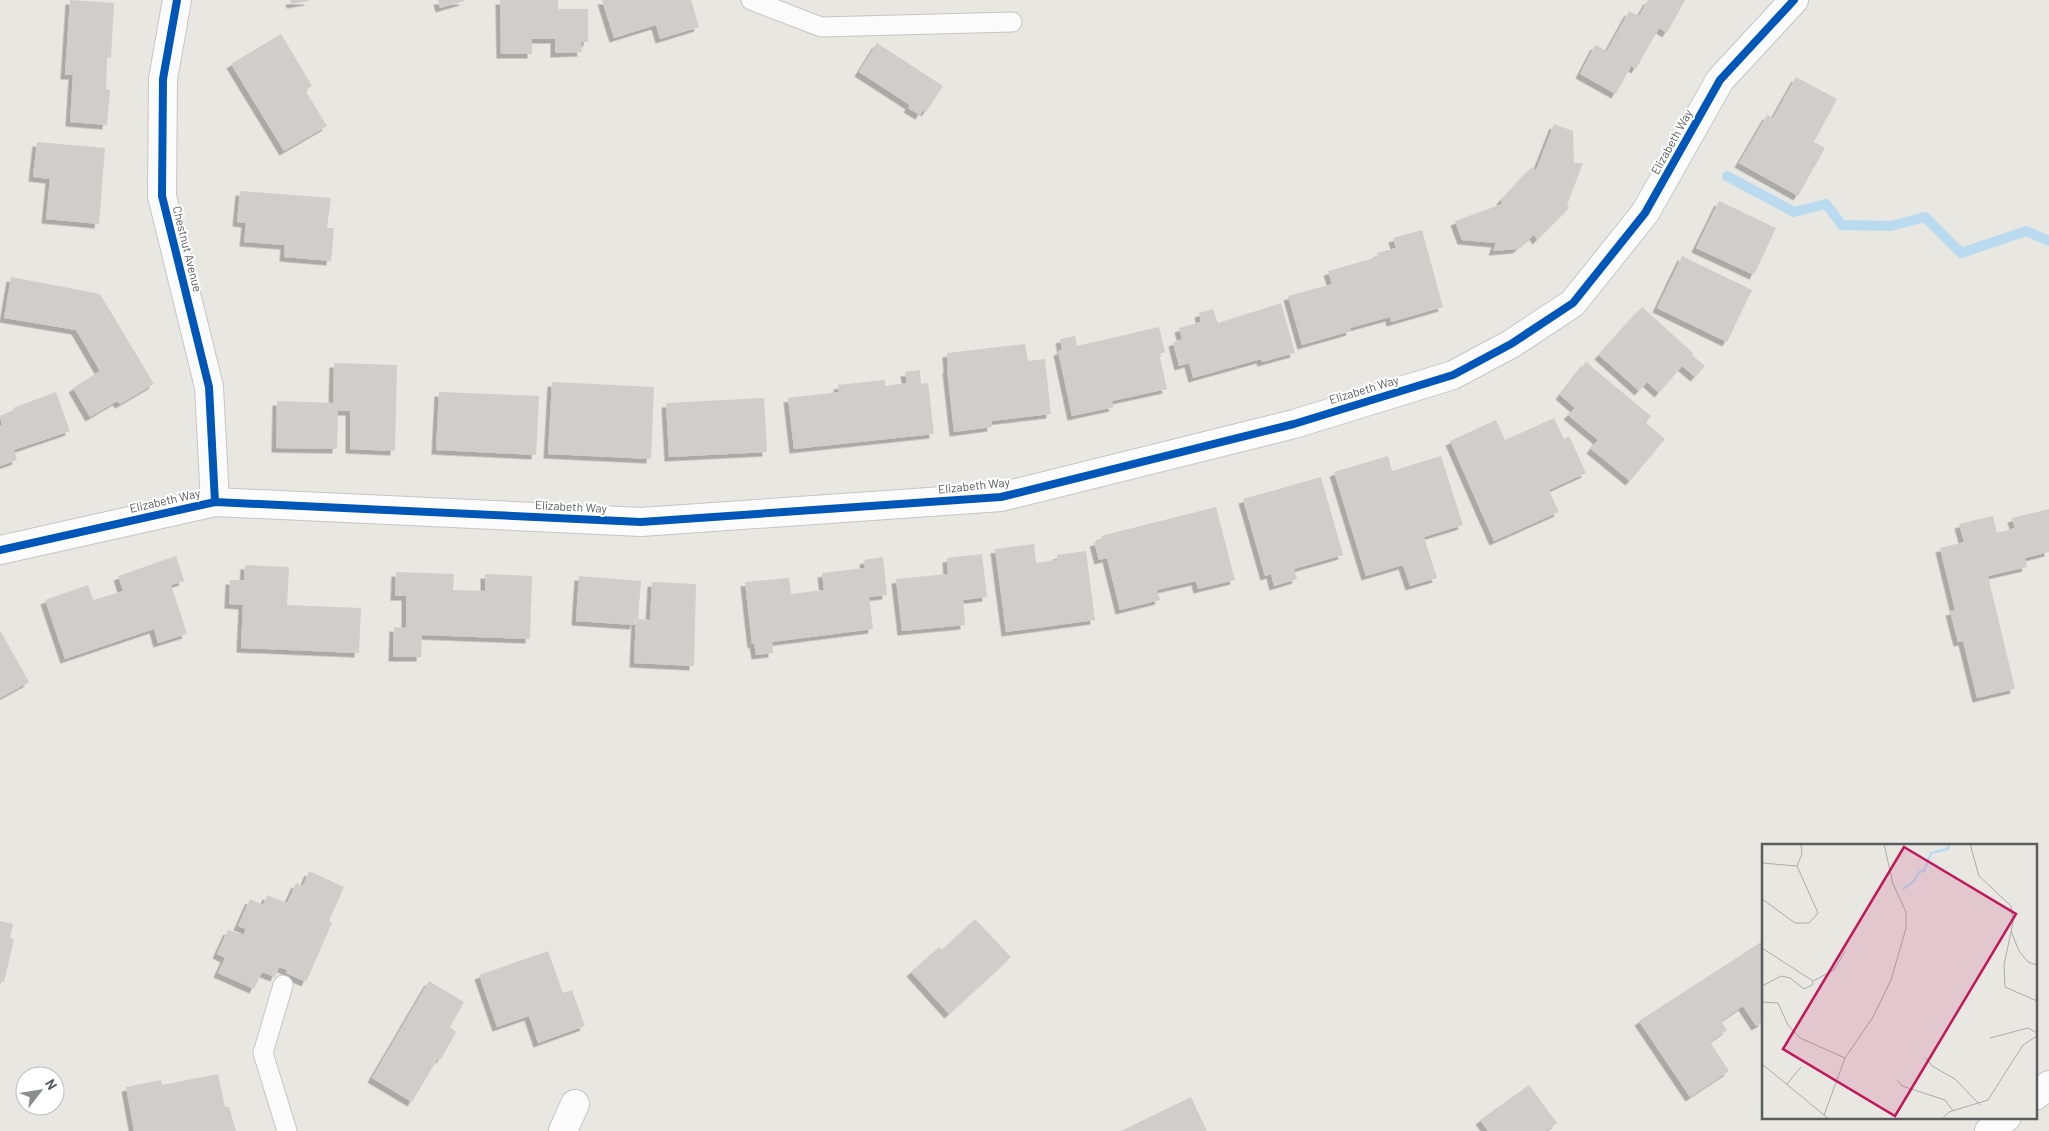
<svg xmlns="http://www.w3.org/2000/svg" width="2049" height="1131" font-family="Barlow,sans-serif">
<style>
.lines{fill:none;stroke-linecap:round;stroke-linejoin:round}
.stream{stroke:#badaef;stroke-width:10}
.building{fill:#cfcecb;filter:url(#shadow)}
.service-casing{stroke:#c5c5c4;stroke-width:21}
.minor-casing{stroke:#c5c5c4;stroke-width:30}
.tertiary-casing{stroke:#c5c5c4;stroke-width:30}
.service{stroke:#fcfbfb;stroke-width:19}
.minor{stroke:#fcfbfb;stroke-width:28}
.tertiary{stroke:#fcfbfb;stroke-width:28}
.cycleway-casing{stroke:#fff;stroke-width:11}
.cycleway{stroke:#0057b8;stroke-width:8}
.labels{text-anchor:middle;stroke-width:4;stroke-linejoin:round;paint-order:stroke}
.street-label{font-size:12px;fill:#595c5f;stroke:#fff}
.inset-river{fill:none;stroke:#badaef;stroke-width:2.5}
.inset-road{fill:none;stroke:#ababaa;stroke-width:1}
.view{fill:#c2185b;fill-opacity:0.15;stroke:#c2185b;stroke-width:2.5}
.inset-edge{fill:none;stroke:#595c5f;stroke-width:2.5}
</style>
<defs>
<filter id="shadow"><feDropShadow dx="-4.5" dy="4.5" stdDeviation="0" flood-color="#0004"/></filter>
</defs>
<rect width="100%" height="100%" fill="#e8e7e2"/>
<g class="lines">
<!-- stream -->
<path class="stream" d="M1727 176 1794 212 1826 204 1842 225 1891 226 1925 217 1961 253 2026 231 2049 241"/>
</g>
<!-- building -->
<path class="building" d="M70 0 114 3 111 58 107 57 106 89 110 90 107 125 70 122 73 75H65Z
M290 0H309V1L291 4Z
M438 0H464V1L440 8Z
M500 0H558V9H588V42H581L582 52 555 53V39H532V54H501Z
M602 0H691L699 27 660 39 656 25 614 38Z
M1648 0H1685L1667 33 1659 28 1636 69 1631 66 1616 94 1580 74 1595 45 1607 51 1629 11 1639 16Z
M281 34 312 86 305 90 327 126 284 151 231 64Z
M877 43 943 86 926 112 923 110 920 115 908 108 910 105 859 72Z
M1796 77 1837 99 1814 142 1825 148 1798 196 1739 163 1767 115 1773 118Z
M1554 124 1573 131 1574 163H1583L1567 205 1569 208 1537 240 1534 235 1517 249 1493 251 1496 243 1462 240 1455 221 1502 204 1501 200 1532 167 1536 170Z
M37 142 105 148 99 224 46 219 50 179 33 177Z
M240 191 331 198 327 228H334L331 261 284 257 285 245 244 242 246 223 237 222Z
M1719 201 1776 228 1754 275 1696 248Z
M1422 230 1443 307 1391 322 1390 317 1350 328 1351 331 1302 345 1288 296 1332 284 1328 271 1378 257 1377 253 1396 248 1393 238Z
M1682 256 1752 290 1727 342 1657 308Z
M11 277 100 294 154 384 120 404 117 401 90 417 73 388 100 371 76 330 4 318Z
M1281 303 1295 353 1262 362 1261 359 1193 378 1189 363 1179 366 1173 342 1182 339 1179 328 1201 322 1199 313 1213 309 1218 323Z
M1642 307 1693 353 1692 355 1705 366 1695 377 1682 366 1659 393 1647 382 1639 391 1599 355Z
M1159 327 1165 352 1159 354 1167 389 1112 401 1114 407 1072 416 1058 351 1062 350 1060 339 1075 336 1077 346Z
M1025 344 1028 361 1045 359 1051 414 991 421 992 427 954 432 947 369 948 368 947 353Z
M1586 362 1651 416 1646 423 1665 439 1630 481 1591 449 1598 440 1568 415 1575 408 1560 395Z
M334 363 397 365 395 451 350 449V411H338L337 449 276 448 277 401 333 403Z
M920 370 921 384 928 383 934 434 794 449 788 398 839 392 838 385 885 380V386L907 383 905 372Z
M552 382 654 387 651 459 548 454Z
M56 392 70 431 14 450 17 460 0 466V426L2 425 0 416 14 410 13 408Z
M439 392 539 396 536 455 436 450Z
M764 398 767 452 669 457 666 403Z
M1554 418 1564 439 1569 436 1586 473 1549 490 1559 512 1494 541 1450 441 1496 420 1505 440Z
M1388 456 1392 471 1441 456 1463 525 1424 537 1437 578 1410 586 1403 565 1366 576 1334 472Z
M1321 477 1343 555 1294 569 1297 579 1274 586 1271 574 1265 576 1243 499Z
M1216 507 1235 580 1198 589 1196 581 1157 590 1160 600 1120 610 1107 558 1099 560 1094 542 1102 540 1101 536Z
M2049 509V552L2025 558 2027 567 1988 576 2015 689 1977 698 1963 641 1958 642 1950 611 1955 610 1940 548 1964 542 1959 524 1993 516 1997 533 2015 528 2012 518Z
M1034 544 1036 563 1057 560V555L1086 551 1095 620 1006 632 995 549Z
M982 554 987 597 963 600 965 625 902 631 896 579 948 574 947 558Z
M176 556 184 581 171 585 187 634 158 643 154 629 65 659 45 600 88 585 93 600 123 591 118 576Z
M883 557 887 595 869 597 873 629 772 642 773 653 756 655 754 643 752 644 745 582 789 578 791 594 824 590 822 573 865 568 864 560Z
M245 565 289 567 287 605 361 608 359 653 241 648 243 605 229 604 230 580H244Z
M396 572 454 574 453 590 485 591V574L532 576 530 639 422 635 421 657H393L394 627 406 628V596H395Z
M579 576 641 581 638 619 650 620 652 582 696 584 694 666 634 663 636 618 634 625 576 621Z
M0 630 29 682 0 698Z
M309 871 344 887 329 921 332 923 306 982 286 973 287 970 279 967 275 977 262 972 254 989 218 973 225 958 217 954 228 930 243 935 246 929 238 926 250 899 263 905 267 895 287 903 296 883 303 886Z
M975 919 1011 957 949 1014 911 972 939 947 942 950Z
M0 921 13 924 10 938 14 939 4 982H0Z
M1761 942 1763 945V1022L1756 1026 1743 1006 1721 1021 1727 1030 1710 1042 1729 1071 1690 1097 1639 1021Z
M548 951 563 993 572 990 585 1026 538 1043 529 1016 497 1027 479 975Z
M429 981 464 1002 450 1027 456 1032 441 1059 438 1058 412 1102 372 1078Z
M218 1074 225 1107H229L236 1131H134L126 1087 161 1080 162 1085Z
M1529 1085 1557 1123 1546 1131H1488L1480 1120Z
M1191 1097 1207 1131H1121Z"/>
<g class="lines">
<defs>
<path id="service" d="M751 0 821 27 1012 22
M283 985 263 1053 287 1131"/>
<path id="minor" d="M177 0 163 79 162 196 209 387 215 502
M2035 1096 2049 1085
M563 1131 575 1104
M1989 1131 2007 1117"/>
<path id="tertiary" d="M0 550 215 502 641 522 1001 497 1294 424 1453 375 1511 344 1573 303 1645 213 1720 80 1794 0"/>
</defs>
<!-- service casing -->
<use href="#service" class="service-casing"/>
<!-- minor casing -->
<use href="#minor" class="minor-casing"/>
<!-- tertiary casing -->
<use href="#tertiary" class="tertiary-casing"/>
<!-- service -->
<use href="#service" class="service"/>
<!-- minor -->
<use href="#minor" class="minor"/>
<!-- tertiary -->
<use href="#tertiary" class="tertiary"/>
<defs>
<path id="cycleway" d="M177 0 163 79 162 196 209 387 215 502
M0 550 215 502 641 522 1001 497 1294 424 1453 375 1511 344 1573 303 1645 213 1720 80 1794 0"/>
</defs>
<!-- cycleway casing -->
<use href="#cycleway" class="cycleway-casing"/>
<!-- cycleway -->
<use href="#cycleway" class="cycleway"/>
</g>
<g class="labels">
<!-- street labels -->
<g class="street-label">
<text transform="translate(1672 142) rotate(-61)" y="4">Elizabeth Way</text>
<text transform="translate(187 249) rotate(76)" y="4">Chestnut Avenue</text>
<text transform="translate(1364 390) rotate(-17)" y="4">Elizabeth Way</text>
<text transform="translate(974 486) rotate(-6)" y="4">Elizabeth Way</text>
<text transform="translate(165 501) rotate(-13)" y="4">Elizabeth Way</text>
<text transform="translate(571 507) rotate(3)" y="4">Elizabeth Way</text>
</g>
</g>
<!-- overview -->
<g transform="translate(1762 844)">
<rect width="275" height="275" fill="#e8e7e2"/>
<path class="inset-river" d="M141 45 152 37 157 28 162 27 169 9 186 5 187 0"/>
<path class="inset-road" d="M208 0 217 32 249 62 251 78 242 121 243 143 275 157M0 19 35 22 56 69 47 79H33L0 55M35 22 40 10 39 0M249 87 257 107 266 118 275 121M0 104 51 137 50 141 42 145 28 134 19 132 0 142M51 137 72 126 83 107M0 158 16 159 26 181 38 194 83 214M228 194 266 184 275 189M164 214 170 222 193 235 218 261M0 220 67 275M135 236 140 242 183 256 191 267M25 240 39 223M62 271 83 214 111 173 129 136 144 84V68L131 40 122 0M180 275 187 268 226 256 261 201 275 192"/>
<path class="view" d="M142 3 254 70 133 272 21 205Z"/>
<rect width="275" height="275" class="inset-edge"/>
</g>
<!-- north arrow -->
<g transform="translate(40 1091) rotate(59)"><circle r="24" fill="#ffffff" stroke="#bdbebf"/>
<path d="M0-4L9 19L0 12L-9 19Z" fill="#8b8d8d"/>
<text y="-8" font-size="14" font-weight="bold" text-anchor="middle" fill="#595c5f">N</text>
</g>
</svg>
